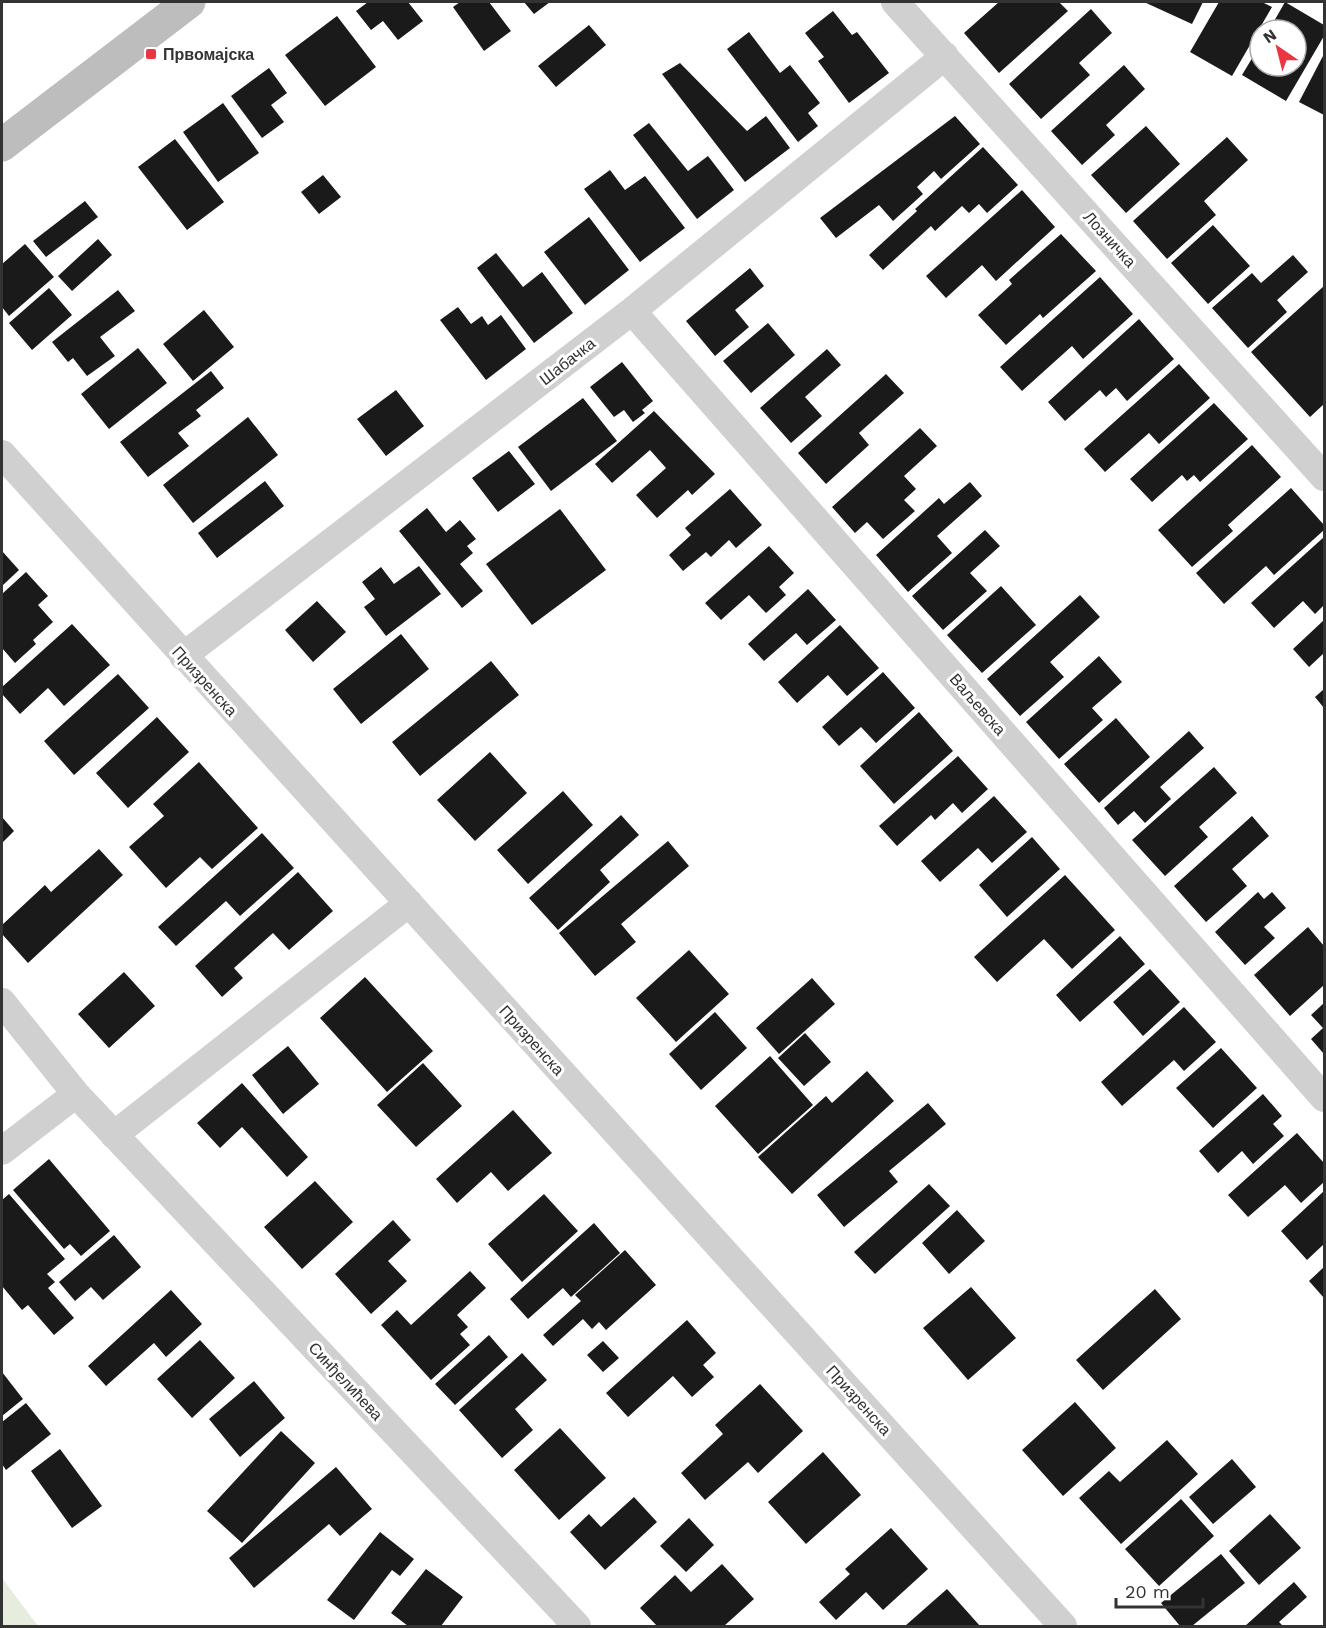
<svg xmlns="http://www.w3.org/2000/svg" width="1326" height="1628" font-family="'Work Sans',sans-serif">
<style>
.green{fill:#e6ecde}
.building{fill:#1a1a1a}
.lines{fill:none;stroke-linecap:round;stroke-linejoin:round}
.street{stroke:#d0d0d0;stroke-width:28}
.secondary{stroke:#bdbdbd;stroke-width:33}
.poi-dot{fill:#e93641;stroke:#fff;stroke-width:2}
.labels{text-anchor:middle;stroke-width:6;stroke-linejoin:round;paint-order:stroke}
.poi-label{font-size:16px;font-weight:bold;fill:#333;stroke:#fff;text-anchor:start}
.street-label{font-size:16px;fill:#333;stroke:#fff}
</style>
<rect width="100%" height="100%" fill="#fff"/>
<!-- green -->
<path class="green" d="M2 1578 38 1626H2Z"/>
<!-- building -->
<path class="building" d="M368 2H408L423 21 398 40 383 21 371 30 356 11Z
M460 2H489L511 31 484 51 453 7Z
M524 2H550L534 14Z
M999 2H1059L1068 11 999 73 964 33Z
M1144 2H1203L1192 24Z
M1219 2H1262L1272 7 1232 76 1190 52Z
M1285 2 1324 25V36L1286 101 1242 75 1260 45V66H1296V30H1269Z
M1091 9 1112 33 1079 63 1090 75 1041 119 1009 84Z
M833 11 852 35 857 32 889 73 849 103 818 61 824 57 805 33Z
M337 16 376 67 325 106 285 55Z
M589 25 606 45 556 87 538 66Z
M749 32 780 73 790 65 820 103 808 113 818 126 798 142 727 49Z
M1324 54V115L1299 102Z
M680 63 747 131 766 116 790 148 745 182 662 74Z
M1124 65 1145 89 1106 125 1115 135 1082 165 1051 131Z
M269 68 287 93 271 105 284 122 262 138 231 96Z
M223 103 259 153 218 182 183 132Z
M955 116 980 144 941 179 934 171 917 187 923 194 893 221 879 205 836 238 820 218Z
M649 123 688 171 708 156 734 190 697 219 633 135Z
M1146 126 1180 164 1126 213 1091 175Z
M1227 137 1248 160 1204 201 1216 215 1167 259 1133 221Z
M175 139 224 202 187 230 138 167Z
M983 147 1018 185 987 213 979 204 969 213 962 206 935 231 931 226 883 270 869 255 917 211 915 209Z
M610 170 625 190 645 176 685 228 640 262 584 189Z
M323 175 341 197 319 214 301 192Z
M1022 190 1055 227 996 281 982 265 946 298 926 276Z
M85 201 98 217 46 257 33 241Z
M589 217 629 270 585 305 544 252Z
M1213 225 1250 266 1208 304 1171 263Z
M1061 234 1096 271 1043 318 1040 314 1006 345 978 315 1012 284 1009 280Z
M98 239 112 255 72 291 58 276Z
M25 244 54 277 9 316 2 307V264Z
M496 253 523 287 542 272 573 313 534 343 477 268Z
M1293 255 1308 272 1277 300 1287 312 1248 348 1212 308 1252 273 1261 283Z
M750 268 764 286 735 310 749 327 715 356 686 321Z
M1100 277 1133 314 1083 359 1072 346 1022 391 1000 367Z
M1324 286V404L1310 417 1251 352Z
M49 288 72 315 32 350 9 323Z
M118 290 135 311 100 337 115 356 87 376 73 358 68 362 52 342Z
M458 307 471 324 482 316 488 325 501 315 526 349 486 380 440 320Z
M204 310 234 347 193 381 163 344Z
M1139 319 1174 359 1127 401 1116 388 1106 397 1100 390 1065 421 1048 402Z
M768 323 795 355 751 393 723 361Z
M138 348 167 383 109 429 81 394Z
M827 349 841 365 805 397 822 416 791 443 760 408Z
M622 362 653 401 642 410 645 413 633 422 624 410 614 417 590 387Z
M1179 364 1210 398 1159 444 1149 433 1105 472 1084 449Z
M211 371 224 388 196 410 201 416 178 433 189 446 148 477 120 442Z
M886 374 904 393 859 433 869 445 826 484 798 453Z
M396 390 424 426 386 456 357 419Z
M583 398 617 441 551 491 518 447Z
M1214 403 1248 439 1200 482 1194 475 1187 481 1182 475 1152 502 1130 479Z
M654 411 715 474 692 495 688 490 657 518 636 495 666 468 650 450 612 483 595 464Z
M248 417 278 455 193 523 163 485Z
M920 428 937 446 904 476 916 489 904 500 915 511 883 539 867 522 855 533 832 507Z
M1252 445 1281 477 1228 525 1233 531 1192 567 1158 530Z
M509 451 535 484 498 512 472 478Z
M265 481 284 506 217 558 198 533Z
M970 482 982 496 937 536 952 553 908 592 876 555 939 498 944 504Z
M1291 488 1324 525V530L1274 575 1266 566 1224 604 1196 573Z
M730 489 762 525 736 548 729 540 711 557 706 552 683 571 669 555 691 535 685 528Z
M427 508 446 532 460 520 476 539 467 546 473 553 460 564 483 591 462 608 399 531Z
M560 509 606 570 532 625 486 564Z
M985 530 1000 546 970 573 987 591 943 630 912 596Z
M1324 537V605L1315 614 1303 601 1274 628 1251 603Z
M769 546 794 573 779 587 786 595 766 613 749 595 721 620 705 603Z
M2 551 19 570 2 586Z
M419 566 441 594 386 636 364 607 375 599 362 582 381 567 394 584Z
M26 572 48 596 38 605 53 622 33 640 36 644 15 663 2 648V594Z
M1001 586 1036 625 982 673 947 635Z
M808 589 836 620 807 645 796 633 764 661 748 644Z
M1080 595 1100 617 1050 662 1064 677 1020 716 987 679Z
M317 601 346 632 313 662 285 630Z
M1324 620V653L1309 667 1293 649Z
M72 624 110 665 64 706 48 688 20 714 2 694V687Z
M840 625 879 668 847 696 828 675 797 703 778 682Z
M401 634 429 669 361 724 333 689Z
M1099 656 1122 682 1092 708 1103 720 1059 759 1026 722Z
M491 661 519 695 420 776 392 742Z
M883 672 915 708 876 743 861 727 839 746 822 727Z
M118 674 149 708 74 775 44 741Z
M1324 689V708L1315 697Z
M919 712 953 751 894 804 860 766Z
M157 717 189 752 128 808 96 773Z
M1116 718 1150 757 1099 803 1064 764Z
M1189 731 1204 748 1160 787 1171 799 1145 823 1134 811 1118 825 1104 808Z
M490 752 527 793 475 841 437 800Z
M958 756 988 789 962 813 953 803 935 820 931 815 897 846 879 826Z
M199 762 258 828 212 869 200 857 166 888 129 847 164 816 153 804Z
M1214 767 1237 793 1199 827 1208 837 1165 876 1132 840Z
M563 791 593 825 528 884 497 850Z
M994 796 1027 832 992 863 978 848 940 882 921 861Z
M621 815 639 835 600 870 610 882 558 930 529 898Z
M1252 816 1269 836 1232 869 1247 886 1206 922 1174 886Z
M2 817 14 831 2 843Z
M262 833 294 868 240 916 226 901 176 946 158 927Z
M1032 837 1060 869 1007 917 979 885Z
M668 841 689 866 621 924 636 942 595 976 559 933Z
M99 849 123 875 28 963 2 934V925L45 885 51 892Z
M298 872 333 911 289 950 273 933 234 968 243 978 222 997 195 966Z
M1065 875 1115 930 1072 969 1044 939 997 982 974 957Z
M1258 892 1264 899 1272 892 1286 908 1264 927 1275 938 1245 965 1215 932Z
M1308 927 1324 946V985L1290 1016 1254 975Z
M1120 936 1145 964 1080 1022 1056 995Z
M689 950 729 994 676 1042 636 998Z
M1150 969 1180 1002 1143 1036 1113 1002Z
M124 972 155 1006 109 1048 78 1014Z
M365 977 433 1051 387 1092 320 1018Z
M812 978 835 1004 779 1054 756 1028Z
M1324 1003V1054L1311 1039 1323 1028 1311 1015Z
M1184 1007 1216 1042 1184 1071 1174 1060 1122 1106 1101 1082Z
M715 1012 747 1048 701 1090 669 1054Z
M805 1033 831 1062 804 1086 778 1058Z
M288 1046 319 1084 283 1114 252 1075Z
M1221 1048 1257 1088 1213 1128 1176 1088Z
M770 1056 813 1105 758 1154 715 1106Z
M423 1063 462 1106 416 1147 377 1105Z
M867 1071 894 1101 792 1194 758 1157 826 1096 832 1103Z
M242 1083 308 1157 287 1177 242 1127 220 1148 197 1123Z
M1263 1094 1282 1116 1273 1124 1284 1136 1253 1164 1242 1151 1218 1173 1199 1151Z
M928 1103 946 1124 889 1171 898 1182 844 1227 817 1195Z
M513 1110 552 1153 508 1191 491 1172 457 1203 436 1179Z
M1297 1133 1324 1163V1182L1301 1203 1285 1185 1248 1217 1228 1195Z
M49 1159 110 1231 81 1256 70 1244 64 1249 13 1190Z
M315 1181 353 1222 302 1269 264 1227Z
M929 1184 950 1206 875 1274 854 1252Z
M1324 1191V1244L1307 1260 1281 1231Z
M9 1194 65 1259 47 1274 55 1282 48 1288 74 1318 54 1335 28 1305 22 1310 2 1286V1200Z
M544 1194 578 1231 522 1282 488 1244Z
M957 1210 985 1241 949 1274 922 1243Z
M393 1220 411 1240 388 1261 407 1281 371 1314 335 1274Z
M594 1223 620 1253 571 1297 563 1288 528 1319 510 1299Z
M114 1235 141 1267 103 1300 91 1287 75 1301 59 1282Z
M625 1250 656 1285 606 1330 599 1322 592 1329 583 1319 553 1346 543 1335 581 1301 575 1295Z
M1324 1267V1298L1309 1281Z
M470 1271 486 1288 457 1315 468 1327 460 1334 470 1345 431 1380 381 1325 397 1310 411 1325Z
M971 1287 1016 1338 968 1380 923 1328Z
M1155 1289 1181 1319 1103 1390 1076 1360Z
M171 1290 202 1324 166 1357 154 1343 106 1386 88 1366Z
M687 1320 716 1353 703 1365 714 1377 692 1397 673 1376 628 1417 606 1393Z
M489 1335 508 1357 455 1405 435 1384Z
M200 1340 235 1378 192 1418 157 1379Z
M603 1341 619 1358 603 1372 587 1355Z
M522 1353 547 1380 515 1409 533 1430 502 1458 459 1410Z
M2 1372 23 1399 2 1416Z
M254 1381 285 1418 240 1457 209 1419Z
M760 1384 803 1431 758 1473 748 1462 705 1500 681 1473 723 1434 715 1425Z
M1075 1402 1116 1448 1063 1496 1022 1450Z
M26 1403 51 1434 6 1470 2 1464V1422Z
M560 1428 606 1478 559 1520 514 1470Z
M281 1431 315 1463 242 1543 207 1511Z
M1167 1440 1198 1474 1121 1544 1079 1498 1109 1471 1120 1482Z
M60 1449 102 1506 72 1528 31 1471Z
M823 1452 861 1495 806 1544 768 1502Z
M1232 1459 1256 1487 1213 1524 1189 1497Z
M336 1467 372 1509 340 1536 329 1524 254 1588 229 1558Z
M634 1497 657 1522 605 1570 570 1532 589 1514 601 1527Z
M1181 1499 1214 1536 1159 1586 1125 1549Z
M1270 1514 1301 1548 1259 1585 1229 1551Z
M689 1518 714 1545 686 1572 660 1546Z
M891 1528 928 1569 883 1610 866 1592 836 1620 819 1602 850 1574 845 1569Z
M380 1532 414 1559 400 1576 392 1570 354 1620 327 1600Z
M1221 1554 1245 1583 1192 1626H1180L1161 1603Z
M722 1564 754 1599 724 1626H657L640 1608 675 1575 691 1592Z
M426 1569 463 1597 441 1626H408L391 1613Z
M1294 1582 1307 1597 1279 1622 1283 1626H1245Z
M947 1589 980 1626H905Z"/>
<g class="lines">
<!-- street -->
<path class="street" d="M895 2 1324 477
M632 311 1324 1098
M2 454 1063 1626
M183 656 632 311 945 56
M2 1002 76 1094 577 1626
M114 1135 409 903
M2 1151 76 1094"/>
<!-- secondary -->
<path class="secondary" d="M2 145 189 2"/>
</g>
<!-- markers -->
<rect class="poi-dot" x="145" y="48" width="12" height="12" rx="3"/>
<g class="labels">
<!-- poi labels -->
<g class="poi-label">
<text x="163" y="60">Првомајска</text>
</g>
<!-- street labels -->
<g class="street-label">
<text transform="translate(1110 239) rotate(48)" y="6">Лозничка</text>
<text transform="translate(567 361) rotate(-38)" y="6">Шабачка</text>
<text transform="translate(205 681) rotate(48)" y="6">Призренска</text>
<text transform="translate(978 704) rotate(49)" y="6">Ваљевска</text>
<text transform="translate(532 1040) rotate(48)" y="6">Призренска</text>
<text transform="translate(346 1381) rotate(47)" y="6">Синђелићева</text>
<text transform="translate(859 1400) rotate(48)" y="6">Призренска</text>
</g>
</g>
<!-- border -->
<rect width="1326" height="1628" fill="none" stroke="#333333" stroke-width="6"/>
<!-- north arrow -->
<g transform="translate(1278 48) rotate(325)"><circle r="28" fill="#ffffff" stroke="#adadad" stroke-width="1.5"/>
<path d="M0-4.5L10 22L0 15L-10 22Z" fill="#e93641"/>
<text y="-9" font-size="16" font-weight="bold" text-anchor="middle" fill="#333333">N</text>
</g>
<!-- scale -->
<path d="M1116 1598v9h87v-9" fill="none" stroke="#333333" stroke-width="3"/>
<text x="1125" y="1598" font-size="18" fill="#333333" stroke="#ffffff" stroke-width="4.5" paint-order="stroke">20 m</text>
</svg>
